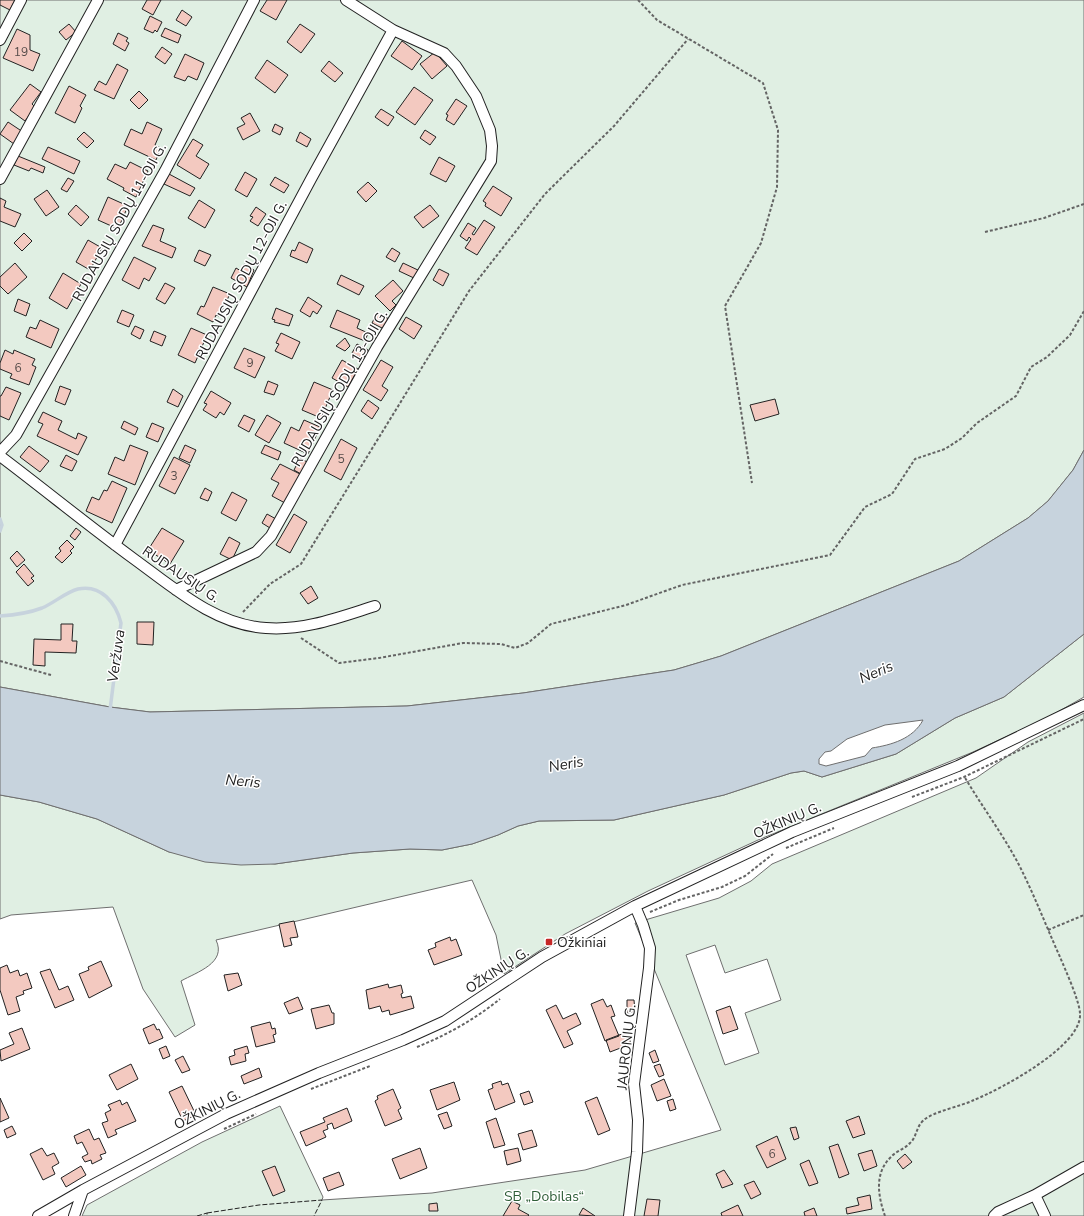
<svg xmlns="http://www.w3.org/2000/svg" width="1084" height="1216" font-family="'Nunito Sans',sans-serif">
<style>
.green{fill:#e0efe3;stroke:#6f6f6f;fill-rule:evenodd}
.water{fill:#c7d3dd;stroke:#6f6f6f;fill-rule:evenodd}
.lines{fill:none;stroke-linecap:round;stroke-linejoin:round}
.stream{stroke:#c7d3dd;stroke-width:3.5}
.building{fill:#f3c9c0;stroke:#222}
.minor-casing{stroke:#222;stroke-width:12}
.path{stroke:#646464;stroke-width:2;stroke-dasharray:3 2;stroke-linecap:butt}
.minor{stroke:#fff;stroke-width:10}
.fence{stroke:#222;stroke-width:1;stroke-dasharray:5 2;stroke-linecap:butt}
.poi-dot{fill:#c62828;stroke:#fff;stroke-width:1.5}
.labels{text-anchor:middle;stroke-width:3;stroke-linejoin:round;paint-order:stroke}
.number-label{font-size:12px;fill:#564c4a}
.street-label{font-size:14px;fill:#222;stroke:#fff}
.poi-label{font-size:14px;fill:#222;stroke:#fff;text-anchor:start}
.park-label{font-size:14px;fill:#2f5e38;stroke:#fff}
.water-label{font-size:15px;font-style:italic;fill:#222;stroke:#fff}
</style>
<rect width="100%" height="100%" fill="#fff"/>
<!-- green -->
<path class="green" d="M0 0H1084V450L1073 470 1048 501 1028 518 959 561 721 656 674 670 523 693 407 706 150 712 110 707 0 687Z
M1084 634V697L1047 718 973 752 758 840 648 891 565 934 504 974 496 935 472 880 216 940C227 963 197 972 181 981L195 1025 175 1037 143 989 113 907 11 915 0 919V795L39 802 97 819 169 852 275 864 353 853 410 849 442 850 472 844 498 835 518 826 539 821 614 820 724 795 791 773 804 771 822 777 896 754 955 718 1004 697Z
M1084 713V1216H82L87 1205 202 1142 280 1106 323 1197 322 1200 432 1193 585 1170 721 1130 635 923 719 898 751 881 772 864 976 778 1028 742ZM715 945 725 973 767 959 781 1000 745 1013 759 1053 725 1065 686 955Z"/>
<!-- water -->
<path class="water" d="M1084 450V634L1004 697 955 718 896 754 822 777 804 771 791 773 724 795 614 820 539 821 518 826 498 835 472 844 442 850 410 849 353 853 275 864 241 865 205 862 169 852 97 819 39 802 0 795V687L110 707 150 712 407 706 523 693 674 670 721 656 959 561 1028 518 1048 501 1073 470ZM923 720C913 739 891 745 872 748L865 756 826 766 819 764V759L825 752 831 751 847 739 885 725Z"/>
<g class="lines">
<!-- stream -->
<path class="stream" d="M0 519 2 525 0 531
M0 616C14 615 29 613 42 608 54 603 66 592 78 589 101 584 116 603 121 623L110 710"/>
</g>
<!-- building -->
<path class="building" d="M0 0H15L10 10 0 5Z
M147 0H161L153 15 142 9Z
M267 0H287L276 20 260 11Z
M182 10 192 17 186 26 176 20Z
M150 16 162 22 157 32 155 30 153 33 144 29Z
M69 24 76 32 66 40 59 32Z
M300 24 315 34 301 53 287 42Z
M165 28 181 35 178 43 161 36Z
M17 29 30 35V50L40 54 33 71 3 58Z
M118 33 128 38 126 41 129 43 125 51 113 44Z
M402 41 422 56 412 70 391 56Z
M162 47 172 54 165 64 155 57Z
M435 52 447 66 432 79 420 64Z
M185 54 204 63 197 80 188 76 185 81 174 77Z
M267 60 288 75 275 93 255 78Z
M329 61 343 73 335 82 321 71Z
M117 64 128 70 114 99 94 90 99 81 106 85Z
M30 84 41 92 32 104 35 107 25 121 10 110Z
M69 86 86 95 80 106 82 108 75 123 55 113Z
M414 87 433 100 415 125 396 112Z
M139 91 148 100 139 109 130 100Z
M456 99 467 106 454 125 446 120 448 115 446 114Z
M381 109 394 117 388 126 375 117Z
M250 113 260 131 243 140 237 128 245 124 241 118Z
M8 122 23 132 14 144 0 134Z
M147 122 162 129 155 145 161 148 156 160 124 145 131 129 142 134Z
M275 124 283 128 280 135 272 131Z
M425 130 436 137 430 145 420 138Z
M84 132 94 141 87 148 77 139Z
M300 132 311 139 307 147 296 141Z
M193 139 203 145 196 156 209 164 200 179 177 165Z
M48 147 80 161 74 174 42 159Z
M18 156 45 167 43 173 31 168 29 171 14 165Z
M439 157 455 166 446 182 430 174Z
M130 162 148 171 136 197 123 190 124 188 107 179 115 164 126 169Z
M245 172 257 179 247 197 235 190Z
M169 174 195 188 190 196 164 184Z
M275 177 289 185 284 193 270 185Z
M68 178 74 181 67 192 61 189Z
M368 182 377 191 366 202 357 192Z
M493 186 512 198 501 216 485 206 486 203 483 201Z
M47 190 59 207 46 216 34 199Z
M108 197 128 206 118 229 98 220Z
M0 198 6 201 4 207 21 214 15 227 0 221Z
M199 200 215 210 205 228 188 218Z
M76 205 89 217 81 226 68 214Z
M430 205 439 216 423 228 414 217Z
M256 207 266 214 258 226 250 221 253 217 250 216Z
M484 220 495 227 477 255 465 248 471 239 469 237 467 241 460 236 468 223 476 228 472 234 474 235Z
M153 225 164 229 160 241 176 248 172 258 142 246Z
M24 233 32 241 22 251 14 243Z
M88 240 102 248 90 270 76 262Z
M299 242 313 249 307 263 290 256 292 250 295 251Z
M392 248 400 253 395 262 386 257Z
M199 250 211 255 205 266 194 261Z
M134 257 156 268 149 281 144 278 139 289 122 280Z
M15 263 27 277 8 294 0 286V277Z
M403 263 420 271 416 279 399 271Z
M244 264 254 270 247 287 231 278 236 268 241 271Z
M439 269 449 274 443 286 433 280Z
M63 273 81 284 67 309 49 298Z
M341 275 364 286 359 295 337 284Z
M393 280 403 291 392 301 396 305 390 311 375 296Z
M165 283 175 288 165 304 156 299Z
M213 287 230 294 219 316 216 315 213 322 197 314 201 306 204 307Z
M308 297 322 306 317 314 313 311 310 317 300 311Z
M18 299 30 304 26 316 14 311Z
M276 308 293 315 289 326 274 322 275 320 272 319Z
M122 310 134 315 129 327 117 322Z
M337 310 360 320 357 328 368 333 365 341 330 327Z
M377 313 389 319 384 329 372 323Z
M406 317 422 326 414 339 399 329Z
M40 320 59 329 51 348 26 337 30 327 36 329Z
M135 326 144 330 140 339 131 334Z
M191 328 207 335 195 363 178 355Z
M154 331 166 336 162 346 150 341Z
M281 333 300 342 292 359 275 351 279 344 276 343Z
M345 338 350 346 345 351 336 346Z
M357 344 368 350 363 359 352 353Z
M244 348 265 357 255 378 234 368Z
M5 350 13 354 14 350 35 359 32 365 36 367 29 385 10 378 12 374 0 369V363Z
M342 360 358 369 348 387 332 378Z
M381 360 393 367 382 386 388 390 381 401 363 390Z
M268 381 278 385 274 395 264 392Z
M314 382 333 390 321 418 302 410Z
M60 386 71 390 65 405 55 401Z
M6 387 21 393 9 420 0 416V396H1Z
M173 389 183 396 178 407 167 402Z
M211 391 231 403 224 415 220 412 216 418 203 410 207 404 204 403Z
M775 399 779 414 755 421 750 405Z
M368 400 379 408 372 419 361 411Z
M43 412 62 421 58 430 76 439 78 433 87 437 78 455 37 436 43 424 38 422Z
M244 415 255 420 249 432 238 426Z
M267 415 281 423 269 443 255 435Z
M304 420 320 427 308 454 284 443 291 427 299 431Z
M124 421 138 428 135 435 121 428Z
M152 423 164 428 158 442 146 437Z
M341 439 357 448 341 480 324 471Z
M130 445 148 452 135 485 108 474 115 457 124 461Z
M185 445 196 450 190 463 179 458Z
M265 445 281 452 278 460 261 453Z
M29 446 49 461 40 472 20 457Z
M66 455 77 461 72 471 60 466Z
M174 457 190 465 175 494 159 486Z
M300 458 307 462 301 474 294 470Z
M280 464 300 474 285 503 272 496 279 483 271 479Z
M112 481 127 488 112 523 86 511 92 497 99 500 104 490 107 491Z
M205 488 212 492 208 501 200 498Z
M232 492 247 500 236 521 221 513Z
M267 514 276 519 270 528 262 523Z
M294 514 307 522 290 553 276 545Z
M76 528 81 532 75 540 70 536Z
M162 528 184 541 170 564 148 550Z
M229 537 240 543 232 560 220 554Z
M67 540 74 547 70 551 72 553 62 563 55 557 61 551 59 548Z
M17 551 25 560 17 567 10 558Z
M24 564 34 576 31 578 34 581 28 586 16 572Z
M311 586 318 598 308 604 300 593Z
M137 622H154L153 645 137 644Z
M61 624H73L72 641H77L76 653 45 652V666L33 665 34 639 61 640Z
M294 921 298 937 290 938 292 945 284 947 279 924Z
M450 937 451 941 456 939 462 955 434 965 428 950 436 947 435 943Z
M101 961 112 986 89 998 79 974 89 970 88 967Z
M7 965 10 973 18 970 20 976 27 973 32 988 23 991 24 994 16 997 20 1011 8 1015 0 990V968Z
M50 969 59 990 68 986 74 1000 55 1008 40 972Z
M238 973 242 985 228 991 224 975Z
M388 984 389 988 401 985 403 993 401 994 402 998 411 996 414 1008 390 1015 389 1010 382 1012 380 1006 369 1009 366 990Z
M298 997 303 1009 289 1014 284 1003Z
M603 999 607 1007 611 1005 615 1016 611 1017 619 1036 605 1041 591 1004Z
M627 1000H634L635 1012 627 1013Z
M329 1005 332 1013H334V1024L316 1029 311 1009Z
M556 1005 563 1019 576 1013 581 1024 567 1031 573 1044 564 1048 546 1010Z
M730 1006 738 1029 723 1034 716 1011Z
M270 1022 272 1029 275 1028 276 1034 273 1035 275 1042 256 1047 251 1027Z
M154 1024 157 1030 159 1029 163 1038 149 1044 143 1029Z
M22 1028 30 1049 1 1061 0 1050 14 1044 9 1033Z
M627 1032 631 1044 610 1052 606 1040Z
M166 1046 170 1056 163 1059 159 1049Z
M247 1046 249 1053 245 1054 246 1061 231 1065 229 1057 235 1055 234 1050Z
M655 1050 659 1061 653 1063 649 1053Z
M183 1056 190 1070 182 1073 175 1060Z
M131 1064 138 1079 117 1090 109 1075Z
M660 1064 664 1075 659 1077 654 1066Z
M259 1068 262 1077 244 1084 241 1076Z
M664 1079 671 1096 657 1101 651 1085Z
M501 1081 502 1085 508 1083 515 1102 495 1110 488 1090 493 1088 492 1084Z
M454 1082 460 1100 437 1110 430 1090Z
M182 1086 196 1115 183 1121 169 1092Z
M393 1089 401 1108 398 1110 402 1119 385 1126 375 1101 378 1099 377 1096Z
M529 1091 533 1102 524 1105 520 1094Z
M597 1097 610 1130 598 1135 585 1102Z
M0 1098 9 1118 0 1122Z
M673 1099 676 1109 670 1111 667 1101Z
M120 1100 122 1105 127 1102 136 1121 115 1130 117 1134 108 1138 102 1123 108 1121 105 1113 111 1110 108 1105Z
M347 1108 352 1121 334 1129 332 1123 327 1125 328 1129 323 1131 326 1137 306 1146 300 1132 325 1122 323 1118Z
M447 1112 452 1126 444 1129 438 1115Z
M859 1116 865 1134 853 1138 846 1121Z
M496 1118 505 1145 494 1148 486 1122Z
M12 1126 16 1134 7 1138 4 1130Z
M796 1127 799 1138 794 1140 790 1128Z
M89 1129 94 1140 99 1138 106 1153 100 1155 102 1159 92 1164 91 1160 85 1162 82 1157 88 1154 82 1142 77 1144 74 1136Z
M532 1130 537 1146 523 1150 518 1134Z
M777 1136 786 1159 767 1168 756 1146Z
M838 1144 849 1174 839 1178 829 1147Z
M42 1148 47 1156 54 1153 59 1163 52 1167 55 1174 43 1180 30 1154Z
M420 1148 427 1168 400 1179 392 1159Z
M518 1148 521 1161 507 1165 504 1151Z
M872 1150 877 1166 864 1171 858 1154Z
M905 1154 912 1162 903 1169 897 1161Z
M809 1160 818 1183 809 1186 800 1164Z
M81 1166 86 1175 66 1187 61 1178Z
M275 1166 285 1191 273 1196 262 1171Z
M724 1170 733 1184 722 1188 716 1174Z
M339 1172 344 1185 328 1191 323 1178Z
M754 1181 761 1194 751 1199 744 1185Z
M870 1195 872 1209 847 1214 846 1208 859 1205 857 1198Z
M647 1199 660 1200 658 1216H644Z
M512 1201 520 1205 518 1209 529 1215 528 1216H503Z
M437 1203 438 1211H429V1204Z
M738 1205 743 1216H722L721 1213Z
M583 1208 595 1216 579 1215Z
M814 1208 817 1216H805L804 1212Z"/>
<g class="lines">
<defs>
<path id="minor" d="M0 40 21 0
M0 179 98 0
M0 452 16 435 165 171 254 0
M0 456C45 490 89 526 134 559 174 588 215 625 266 628 304 631 340 617 375 606
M115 545 311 179 393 30
M176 590 256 552 271 536 377 347 491 161 492 146 490 130 476 96 456 66 444 53 393 30 346 0
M1035 1195 1045 1216
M38 1216 83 1190 226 1114 319 1073 403 1040 445 1021 542 957 635 906 792 832 958 766 1084 705
M74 1216 83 1190
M629 1216 637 1152 638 1120 634 1084 649 968 650 948 643 925 635 906
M994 1216 998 1212 1035 1195 1084 1167"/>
</defs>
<!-- minor casing -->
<use href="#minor" class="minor-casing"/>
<!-- path -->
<path class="path" d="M638 0 657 20 763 83 778 130 777 187 761 243 725 306 752 483
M985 232 1044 218 1084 204
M243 612 270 584 301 564 469 291 545 194 614 126 688 39
M301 638 339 663 379 658 463 643 501 644 515 648 528 643 551 624 626 605 682 585 830 555 865 507 892 494 915 459 945 449 962 438 977 423 1016 396 1031 367 1047 357 1070 335 1084 311
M0 661 51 675
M912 797 964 777 1084 719
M786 848 834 828
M650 912 679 900 722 887 745 876 773 854
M1048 930 1084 915
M417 1047C447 1035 475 1019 500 999
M311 1089 370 1066
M224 1129 256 1114
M885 1216C878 1196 874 1173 891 1157 896 1151 905 1149 910 1143 917 1137 916 1126 924 1120 932 1112 962 1106 974 1100 1001 1089 1082 1046 1080 1014 1080 1002 1065 969 1060 957 1046 926 1034 894 1018 863 1002 833 981 805 964 776"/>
<!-- minor -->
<use href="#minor" class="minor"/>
<!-- fence -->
<path class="fence" d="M207 1213 259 1205 322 1200 314 1216
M197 1216 207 1213V1216"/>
</g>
<!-- markers -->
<rect class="poi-dot" x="545" y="938" width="8" height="8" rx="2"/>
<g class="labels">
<!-- number labels -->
<g class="number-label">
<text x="21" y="56">19</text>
<text x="250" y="367">9</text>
<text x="18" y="372">6</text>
<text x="341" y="463">5</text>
<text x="174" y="480">3</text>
<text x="772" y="1158">6</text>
</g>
<!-- street labels -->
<g class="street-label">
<text transform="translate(119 222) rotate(-61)" y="5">RUDAUSIŲ SODŲ 11-OJI G.</text>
<text transform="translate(241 280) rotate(-62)" y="5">RUDAUSIŲ SODŲ 12-OJI G.</text>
<text transform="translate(339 388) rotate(-60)" y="5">RUDAUSIŲ SODŲ 13-OJI G.</text>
<text transform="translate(181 574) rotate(34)" y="5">RUDAUSIŲ G.</text>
<text transform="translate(787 820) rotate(-23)" y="5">OŽKINIŲ G.</text>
<text transform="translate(497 970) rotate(-33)" y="5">OŽKINIŲ G.</text>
<text transform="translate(626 1047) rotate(-84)" y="5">JAURONIŲ G.</text>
<text transform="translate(207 1109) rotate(-27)" y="5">OŽKINIŲ G.</text>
</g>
<!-- poi labels -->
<g class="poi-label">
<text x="557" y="947">Ožkiniai</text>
</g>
<!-- park labels -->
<g class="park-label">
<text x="544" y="1201">SB „Dobilas“</text>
</g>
<!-- water labels -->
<g class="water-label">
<text transform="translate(116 656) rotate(-82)" y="5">Veržuva</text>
<text transform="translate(876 672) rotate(-23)" y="5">Neris</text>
<text transform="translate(566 764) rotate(-10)" y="5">Neris</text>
<text transform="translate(243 781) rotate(5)" y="5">Neris</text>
</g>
</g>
</svg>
